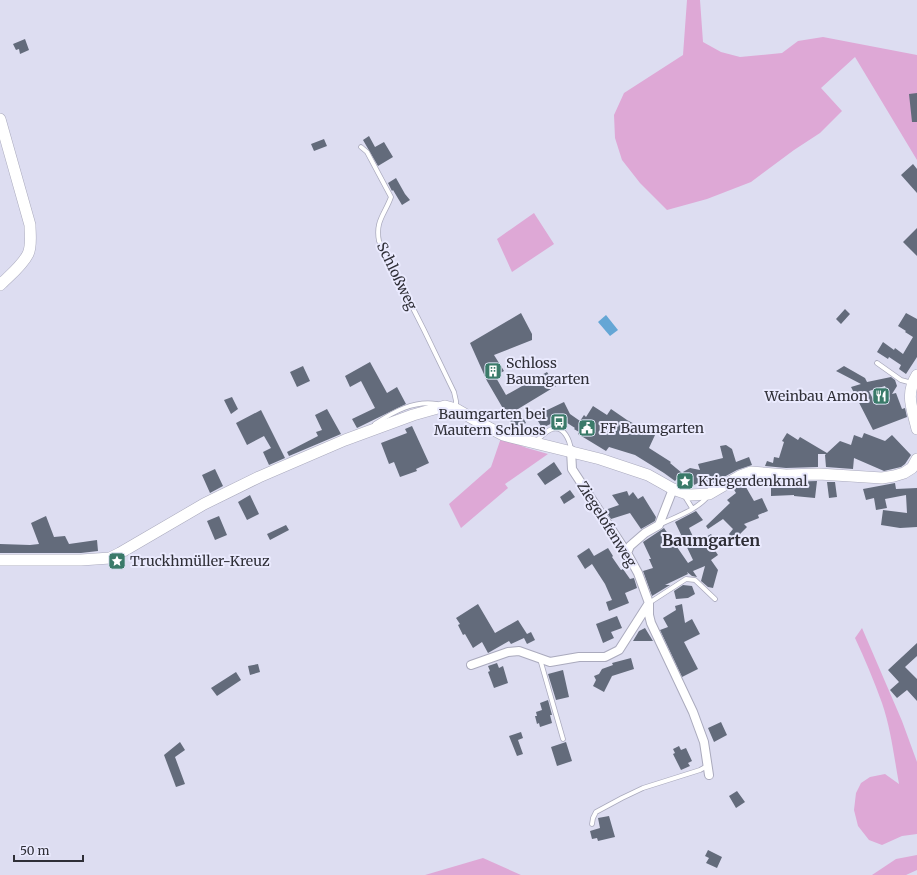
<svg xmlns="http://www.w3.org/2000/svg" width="917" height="875" font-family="Merriweather,serif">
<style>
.green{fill:#dea8d6}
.water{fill:#64a6d5}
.building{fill:#636b7b;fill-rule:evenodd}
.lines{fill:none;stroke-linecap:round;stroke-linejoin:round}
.service-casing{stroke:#aaaabd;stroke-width:5.5}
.minor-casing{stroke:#aaaabd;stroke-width:10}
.tertiary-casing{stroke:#aaaabd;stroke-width:12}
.service{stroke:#fff;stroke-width:4}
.minor{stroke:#fff;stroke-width:8}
.tertiary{stroke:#fff;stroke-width:11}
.labels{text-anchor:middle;stroke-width:4;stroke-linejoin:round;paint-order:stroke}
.street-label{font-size:14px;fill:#2f2f37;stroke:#eaeafe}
.poi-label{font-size:14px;fill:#2f2f37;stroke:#eaeafe;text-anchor:start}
.quarter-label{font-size:16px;font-weight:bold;fill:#2f2f37;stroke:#eaeafe}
</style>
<rect width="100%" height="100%" fill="#ddddf1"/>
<!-- green -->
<path class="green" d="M687 0H700L703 42 721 52 740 57 782 53 798 41 823 37 917 55V160L855 57 821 88 842 111 820 133 794 150 751 182 707 199 667 210 640 183 622 160 615 138 614 115 624 93 683 55Z
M534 213 554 244 512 272 497 239Z
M501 438 527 448 548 454 505 484 508 488 461 528 449 504 491 467Z
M862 628 902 721 917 762V834L902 836 882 845 869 840 858 826 854 810 856 793 861 783 870 777 885 774 899 784C894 757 891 729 882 703 874 681 865 659 855 638Z
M917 855V870L906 875H872L896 859Z
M483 858 521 875H425Z"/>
<!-- water -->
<path class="water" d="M606 315 618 330 610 336 598 322Z"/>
<!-- building -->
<path class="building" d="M25 39 29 50 20 54 19 49 16 50 13 44Z
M917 93V122H912L909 94Z
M369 136 375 147 384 142 393 157 378 166 363 140Z
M324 139 327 146 314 151 311 144Z
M913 164 917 169V193L901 175Z
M396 178 405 194 410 200 402 205 393 190 392 191 388 183Z
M917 228V256L903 242Z
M845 309 850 314 841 324 836 319Z
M521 313 532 334V340L494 355 504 371 495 376 506 395 547 372 556 386 518 409 526 423 515 429 487 381 470 343Z
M906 313 917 319V357L906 374 899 369 901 365 889 357 888 359 877 352 883 342 894 350 895 348 903 354 913 337 905 332 906 331 898 326Z
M370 362 387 393 397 387 406 404 357 428 352 419 375 408 361 381 350 387 345 376Z
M303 366 310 381 297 387 290 372Z
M844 366 865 378 867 382 891 377 895 380 897 386 892 394 896 393 902 409 905 408 907 417 873 430 851 387 861 384 836 371ZM885 386 890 399 876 405 869 391Z
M232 397 238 409 231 414 224 400Z
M564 402 570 414 580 421 584 415 586 417 593 406 607 415 611 409 627 420 655 435 649 448 671 462 670 463 682 473 675 481 664 473 635 455 609 447 606 451 578 434 579 432 574 429 575 428 561 419 542 428 538 421 545 418 543 412Z
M327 409 341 434 289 456 287 452 318 436 316 432 322 430 315 415Z
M261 410 285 458 269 465 263 452 271 448 264 436 247 445 236 423Z
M412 426 429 463 416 469 417 471 400 477 394 462 389 464 381 443 407 433 405 429Z
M787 433 798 440 800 437 827 453 840 441 851 445 854 435 862 438 864 433 885 441 892 435 911 455 905 464 901 467 884 471 854 458 853 469 826 467 825 455 826 454H818V467L786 468 765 466 767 461 773 463 774 457 779 458 784 442 782 441Z
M726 445 732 449 736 462 749 457 752 465 737 470 711 484 709 481 704 484 702 481 694 485 692 481 689 483 683 472 690 468 700 470 698 464 723 458 720 446Z
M554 462 562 474 545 485 537 474Z
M215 469 223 486 210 493 202 475Z
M771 481 786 482 817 481 815 498 794 496V495L771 496Z
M743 482 754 501 762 498 768 511 758 515 759 518 744 524 747 527 734 540 729 534 733 529 723 519 708 529 706 526 730 503 727 500 736 493 733 488Z
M827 482H835L837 497 829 498Z
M895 483 896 489 917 488V527L900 528 881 525 883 510 907 513 906 495 885 499 887 508 876 510 874 498 866 500 863 489Z
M570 490 575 497 564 504 560 497Z
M627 491 629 496 633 492 638 499 643 496 656 517 655 521 641 529 630 513 611 519 605 510 619 505 612 495Z
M250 495 259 514 247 520 238 502Z
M696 511 703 520 689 528 696 543 711 534 719 546 714 549 718 555 711 560 718 570 713 588 708 587 701 581 705 566 693 571 697 577 692 576 687 572 688 574 665 585H670L652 596 643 571 653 568 649 559H651L643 542 664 528 688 563 693 560 675 522Z
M46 516 54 537 65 536 69 544 97 540 98 551 81 553H0V544L30 545 39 544 31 523Z
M219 516 227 535 215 540 207 521Z
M286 525 289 530 270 540 267 534Z
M589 548 594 556 608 548 613 556 612 557 621 570 623 569 630 579 634 578 637 588 625 593 629 603 609 611 606 602 612 600 605 584 592 564 585 569 577 556Z
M683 585 692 586 695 594 688 598 676 599 674 591Z
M478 604 495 633 518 620 527 634 531 632 535 640 527 644 524 638 511 644 509 641 488 653 482 642 473 648 465 634 463 635 458 625 460 624 456 618Z
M682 604 685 623 692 619 700 634 684 642 698 669 682 677 660 630 668 627 663 618 676 610 675 606Z
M617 616 622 628 611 632 614 638 603 643 596 624Z
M645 628 653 641H633L639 631Z
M917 643V656L905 667 917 679V701L907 690 897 698 890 690 899 682 888 670Z
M631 658 634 669 612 676 604 692 593 686 596 680 594 676 599 674 602 669 613 665 612 663Z
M497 663 499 668 503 666 508 683 494 688 488 672 490 671 488 666Z
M258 664 260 672 250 675 248 666Z
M563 670 569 697 556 700 548 674Z
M236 672 241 680 217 696 211 688Z
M548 700 552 715H550L552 723 540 727 539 723 537 724 535 716H537L536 712 542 710 540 703Z
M721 722 727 735 714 742 708 728Z
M521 732 523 738 518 740 523 754 517 756 509 736Z
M180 742 185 750 175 757 185 784 176 787 164 755Z
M566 742 572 761 557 766 551 747Z
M679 746 681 750 686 748 692 761 688 763 690 766 681 770 673 754 675 753 673 749Z
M737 791 745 802 736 808 729 796Z
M609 816 615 837 598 841 597 838 592 839 590 831 600 828 598 818Z
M708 850 722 857 717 868 706 863 709 858 705 856Z"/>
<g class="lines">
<defs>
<path id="service" d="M361 147 367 152 391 197C385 214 375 221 379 241L424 330 454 392 456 401V408
M877 363 901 380 912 383
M375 424C393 412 414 400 437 404
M536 441C541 437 546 431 552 429 564 425 570 441 571 450
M684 495 692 508
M659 525C675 517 697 510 708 496
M649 603 686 579 695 580 715 599
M540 659 563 739
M592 824 593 818 596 812 622 798 643 788 700 770 707 766"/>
<path id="minor" d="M627 553 630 546 645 533 659 525 673 489
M649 604V615L651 623 693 712 704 742 709 775
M471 665 508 652 519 651 550 662 579 657H605L619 650 649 603 638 573 627 553 572 469 571 450"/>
<path id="tertiary" d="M0 119 30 225C30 234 32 246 28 254 22 266 9 276 0 285
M917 375C905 394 912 408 917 429
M0 560H81L110 558 120 553 204 504 259 477 345 440 413 415 445 406 456 409 484 425 503 435 600 459 648 475 673 489 690 495 709 494 740 476 751 472 786 475 819 474 882 478 894 476 904 473 912 468 917 459"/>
</defs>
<!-- service casing -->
<use href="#service" class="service-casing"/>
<!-- minor casing -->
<use href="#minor" class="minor-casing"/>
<!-- tertiary casing -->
<use href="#tertiary" class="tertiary-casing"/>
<!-- service -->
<use href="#service" class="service"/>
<!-- minor -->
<use href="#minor" class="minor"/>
<!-- tertiary -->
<use href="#tertiary" class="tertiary"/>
</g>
<!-- icons -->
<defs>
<symbol id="building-square" viewBox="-11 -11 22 22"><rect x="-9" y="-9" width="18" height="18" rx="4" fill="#3a7a69" stroke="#eaeafe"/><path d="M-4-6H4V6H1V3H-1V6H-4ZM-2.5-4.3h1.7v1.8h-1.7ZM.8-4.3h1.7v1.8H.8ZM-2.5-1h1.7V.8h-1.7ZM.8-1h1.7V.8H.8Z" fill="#fff"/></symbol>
<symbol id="restaurant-square" viewBox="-11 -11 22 22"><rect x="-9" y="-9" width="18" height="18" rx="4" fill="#3a7a69" stroke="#eaeafe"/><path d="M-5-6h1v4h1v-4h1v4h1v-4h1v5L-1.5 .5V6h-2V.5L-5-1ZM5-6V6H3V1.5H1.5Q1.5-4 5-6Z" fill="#fff"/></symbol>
<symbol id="bus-square" viewBox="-11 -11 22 22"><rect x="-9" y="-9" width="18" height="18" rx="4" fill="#3a7a69" stroke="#eaeafe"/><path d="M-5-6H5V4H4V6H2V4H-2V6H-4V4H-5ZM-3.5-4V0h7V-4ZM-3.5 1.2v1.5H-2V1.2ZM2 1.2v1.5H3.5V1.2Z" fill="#fff"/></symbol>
<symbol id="civic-square" viewBox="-11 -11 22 22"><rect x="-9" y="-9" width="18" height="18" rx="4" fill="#3a7a69" stroke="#eaeafe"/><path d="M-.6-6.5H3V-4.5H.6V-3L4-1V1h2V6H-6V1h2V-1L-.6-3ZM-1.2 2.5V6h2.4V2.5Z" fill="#fff"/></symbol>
<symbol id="sight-square" viewBox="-11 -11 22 22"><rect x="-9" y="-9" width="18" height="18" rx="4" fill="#3a7a69" stroke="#eaeafe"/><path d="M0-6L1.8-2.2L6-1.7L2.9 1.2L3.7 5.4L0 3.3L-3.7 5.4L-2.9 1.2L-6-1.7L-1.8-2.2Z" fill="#fff"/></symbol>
</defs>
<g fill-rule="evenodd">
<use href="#building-square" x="483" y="361" width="20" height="20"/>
<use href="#restaurant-square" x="871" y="386" width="20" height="20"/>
<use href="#bus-square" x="549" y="412" width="20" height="20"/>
<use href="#civic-square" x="577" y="418" width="20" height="20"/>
<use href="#sight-square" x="675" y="471" width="20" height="20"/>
<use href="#sight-square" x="107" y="551" width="20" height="20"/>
</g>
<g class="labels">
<!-- street labels -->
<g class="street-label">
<text transform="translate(397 276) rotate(64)" y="5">Schloßweg</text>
<text transform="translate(607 524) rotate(58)" y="5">Ziegelofenweg</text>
</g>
<!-- poi labels -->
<g class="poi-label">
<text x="506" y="368">Schloss<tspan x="506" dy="16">Baumgarten</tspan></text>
<text x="868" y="401" text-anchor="end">Weinbau Amon</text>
<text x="546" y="419" text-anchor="end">Baumgarten bei<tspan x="546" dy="16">Mautern Schloss</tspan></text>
<text x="600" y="433">FF Baumgarten</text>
<text x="698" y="486">Kriegerdenkmal</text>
<text x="130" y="566">Truckhmüller-Kreuz</text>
</g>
<!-- quarter labels -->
<g class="quarter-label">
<text x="711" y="546">Baumgarten</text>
</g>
</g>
<!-- scale -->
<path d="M14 855v6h69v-6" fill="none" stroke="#2f2f37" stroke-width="2"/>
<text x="20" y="855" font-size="12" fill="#2f2f37" stroke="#eaeafe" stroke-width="3" paint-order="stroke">50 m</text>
</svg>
